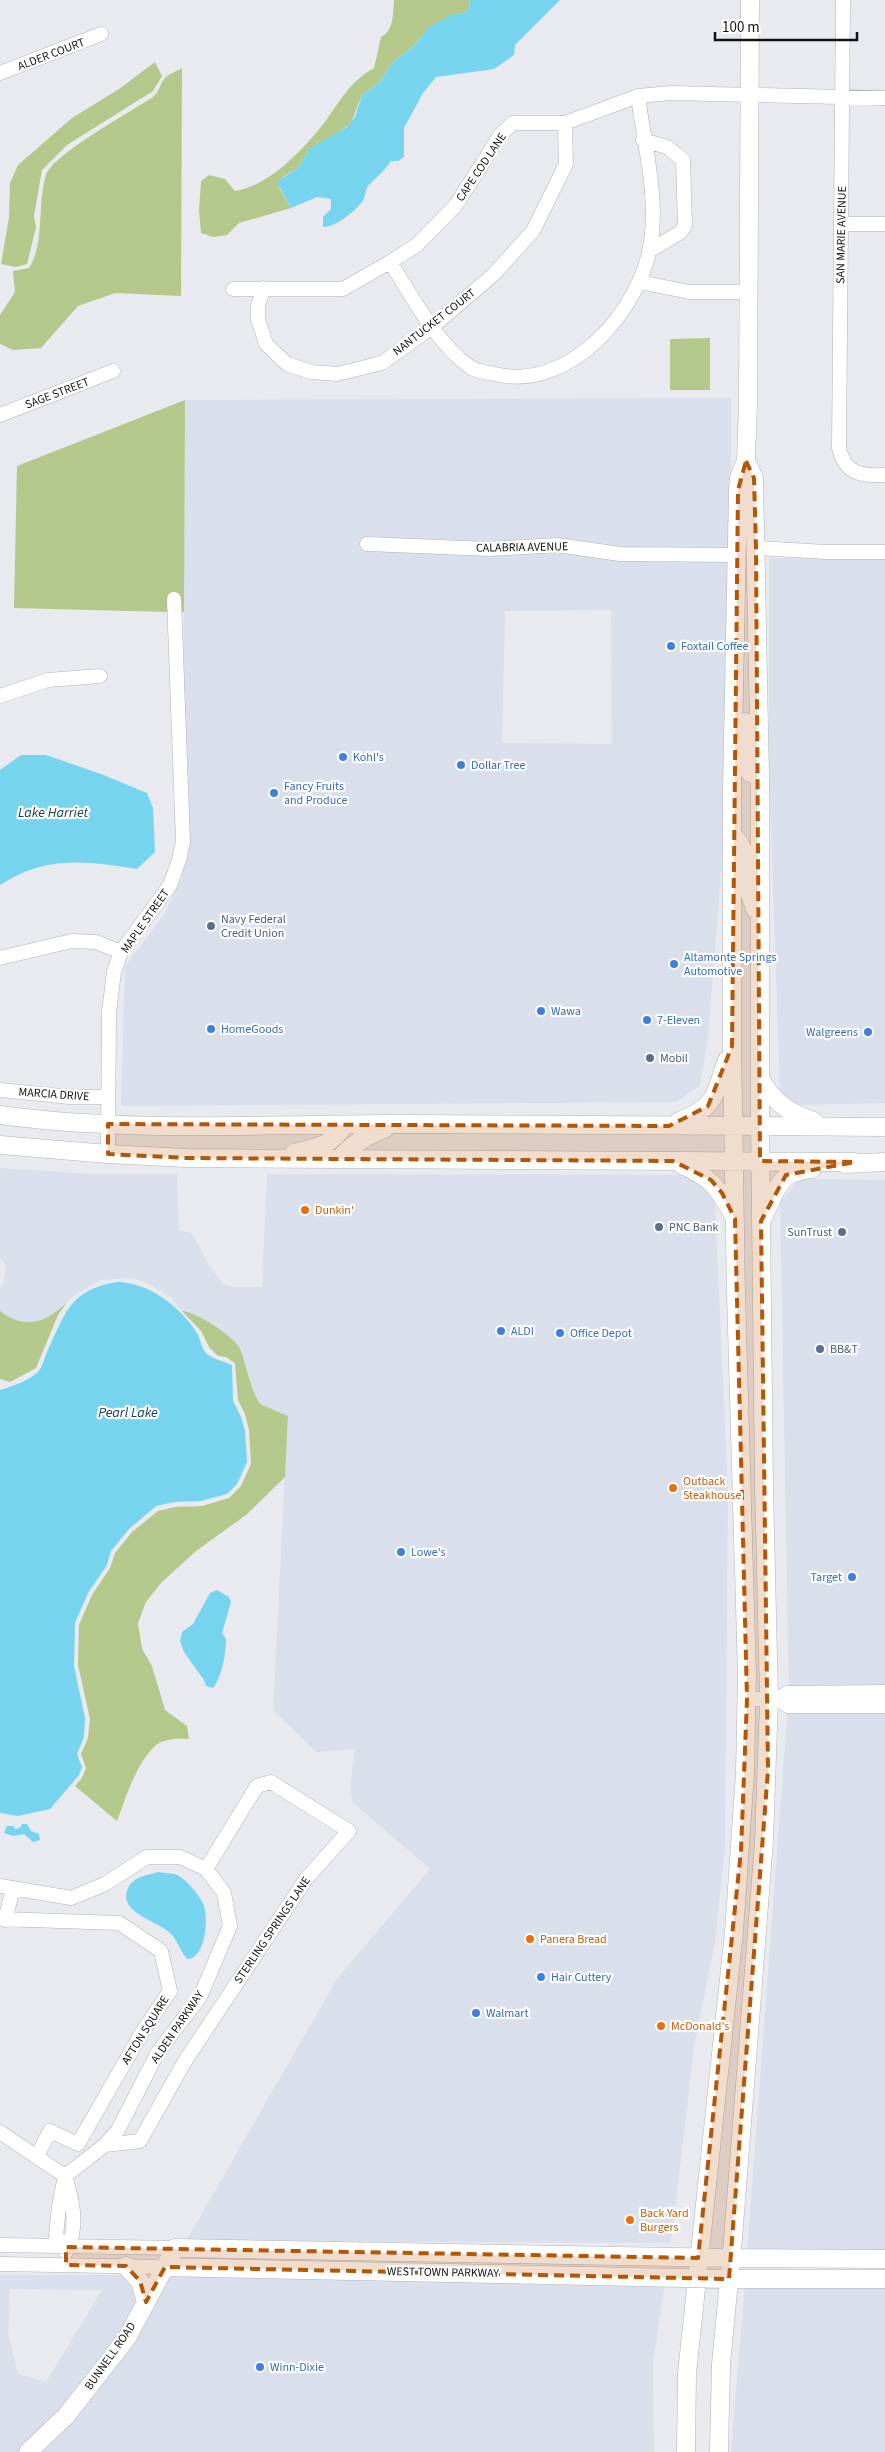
<svg xmlns="http://www.w3.org/2000/svg" width="885" height="2452" font-family="'Source Sans 3',sans-serif">
<style>
.built{fill:#dadfec;fill-rule:evenodd}
.green{fill:#b4c88b}
.water{fill:#76d4ee}
.lines{fill:none;stroke-linecap:round;stroke-linejoin:round}
.minor-casing{stroke:#b2b3b9;stroke-width:15}
.major-casing{stroke:#b2b3b9;stroke-width:19}
.minor{stroke:#fff;stroke-width:14}
.major{stroke:#fff;stroke-width:18}
.marked{fill:#b45604;fill-opacity:0.2;stroke:#b45604;stroke-width:4;stroke-dasharray:10 6;stroke-linejoin:round}
.shop-dot{fill:#3f7fe0;stroke:#fff;stroke-width:2}
.service-dot{fill:#5c6f8a;stroke:#fff;stroke-width:2}
.food-dot{fill:#e8710a;stroke:#fff;stroke-width:2}
.labels{text-anchor:middle;stroke-width:4.5;stroke-linejoin:round;paint-order:stroke}
.street-label{font-size:12px;fill:#121214;stroke:#fff}
.shop-label{font-size:12px;fill:#366cbe;stroke:#fff;text-anchor:start}
.service-label{font-size:12px;fill:#4e5e75;stroke:#fff;text-anchor:start}
.food-label{font-size:12px;fill:#c56008;stroke:#fff;text-anchor:start}
.water-label{font-size:14px;font-style:italic;fill:#18434e;stroke:#fff}
</style>
<rect width="100%" height="100%" fill="#e8eaf0"/>
<!-- built -->
<path class="built" d="M731 398V548H621L404 539H362V550H557L731 559 727 799 708 1037 700 1085 676 1102 121 1106 125 966 163 916 182 878 185 400ZM611 610 612 744 502 743 505 611Z
M769 558H885V1103L792 1105 780 1093 769 769Z
M0 1168 90 1174H177L179 1230 192 1233 210 1267 223 1284 234 1287H262L267 1174 694 1175 715 1203 728 1490 725 1848 715 1942 694 2047 671 2243 186 2241 337 1979 430 1869 353 1803 350 1787 355 1749 316 1752 273 1710 288 1416 260 1404 248 1381 239 1347 230 1337 182 1311 170 1297 149 1284 133 1278 101 1280 73 1296 52 1315 32 1323H19L0 1311V1289L4 1281 6 1266 0 1257Z
M800 1179 885 1180V1694H789L780 1202Z
M788 1705H885V2253H747Z
M0 2275H127L141 2301 123 2334 62 2412 20 2452H0ZM10 2289 102 2290 46 2382 18 2374 8 2332Z
M167 2275 665 2282 653 2363 654 2452H35Z
M745 2284 885 2285V2452H731Z"/>
<!-- green -->
<path class="green" d="M394 0H469L470 9 462 14 455 13 420 38 414 46 392 63 379 83 362 95 351 123 338 133 309 149 300 166 283 177 279 187 291 208 239 223 227 235 213 237 201 233 199 211 201 181 209 175 225 179 235 191C270 186 306 147 327 119 342 98 351 81 374 68L381 37C394 31 393 13 394 0Z
M155 62 162 76 153 91 67 145 42 170 34 216 36 227 27 264 16 267 1 264 9 217 10 183 18 165 72 118 119 89Z
M182 68 181 296 115 293 78 306 41 348 13 350 0 344V315L15 292 13 271 29 268C45 244 37 203 46 175 52 155 132 111 153 97 159 92 160 84 165 78 169 74 177 71 182 68Z
M710 338V390H670V339Z
M185 400 184 612H179L178 593 169 594V612L14 608 17 466Z
M67 1302 58 1315 36 1368 10 1382 0 1379V1311C25 1330 46 1323 67 1302Z
M182 1311C195 1311 235 1337 240 1349 247 1367 249 1386 260 1404L288 1416 285 1477 246 1515 196 1551 161 1583 146 1602 138 1623 142 1649 152 1666 165 1710 187 1726 189 1739C180 1738 163 1739 156 1745 135 1765 127 1795 117 1821L75 1786 82 1778 86 1768 81 1754 88 1738 90 1719 78 1665 79 1625 92 1595 110 1568 115 1553 132 1532 158 1511 175 1507 202 1506 229 1498 241 1486 251 1464 249 1430 245 1414 238 1400 235 1363 226 1357 218 1356 209 1347 201 1331Z"/>
<!-- water -->
<path class="water" d="M469 0H560L515 45 514 55 494 69 436 77 423 93 404 128V157L398 161H391C385 170 378 176 370 184 365 187 366 197 362 202 354 212 336 227 323 227V217L331 209V199L317 197 291 208 277 182 300 166 309 149 347 127 355 117 362 95 379 83 392 63 414 46 428 28 455 13 462 14 470 9Z
M21 755H46L101 774 147 793 153 808 155 852 137 869C87 861 46 855 0 885V770Z
M117 1282C148 1282 181 1307 197 1333 201 1340 201 1348 207 1354 215 1360 223 1361 232 1365L233 1401 241 1417 245 1431 247 1462 237 1484 227 1494 201 1501 175 1502 156 1506 129 1529 111 1551 107 1565 88 1593 75 1623 74 1666 85 1718 84 1737 77 1754 82 1767 79 1775 50 1809 18 1816 0 1813V1390C11 1387 30 1380 38 1372 42 1367 44 1360 46 1354 65 1315 68 1290 117 1282Z
M217 1590 229 1597 231 1602 222 1633 226 1639C226 1653 222 1677 213 1688L206 1686 204 1680 184 1652 180 1641 182 1632 193 1624 210 1593Z
M22 1824H27L31 1831 39 1834 40 1840 33 1842 24 1834 13 1836 4 1833 7 1826H13L15 1829 20 1828Z
M158 1872C164 1873 171 1873 177 1875 186 1879 199 1895 203 1903 209 1917 206 1959 187 1959 180 1951 177 1939 170 1933 157 1921 120 1913 127 1891 131 1877 145 1876 158 1872Z"/>
<g class="lines">
<defs>
<path id="minor" d="M843 0 839 448C845 474 861 476 885 475
M0 73 101 34
M643 140 667 147 683 160 685 225 681 232 649 251
M841 224H885
M390 262C412 296 436 343 470 367 476 372 487 372 495 374 569 393 641 310 651 242 658 194 644 144 638 96
M640 282 689 292H748
M264 288 258 305V319L266 344 287 364 311 372 337 374 382 363 432 327 493 275 533 231 566 164 565 123
M233 289H343L390 262 417 245 456 205 501 134 513 123H565L638 96 671 93 885 98
M0 415 113 371
M367 544 489 549 557 545 620 554 737 555
M756 548 826 552H885
M0 696 48 680 100 676
M0 958 72 941 96 942 121 952
M0 1090 70 1097H108
M108 1154 109 1012 114 972 121 952 170 885 179 860 183 841 174 599
M747 1699H777L788 1706H885
M777 1699 787 1693 885 1692
M0 1886 71 1898 105 1884 147 1857H180L206 1869 224 1893 230 1926 200 1997 158 2052 118 2130 105 2145 65 2176 59 2206 56 2236 66 2247
M0 1919 119 1923 161 1951 170 1991 141 2034 78 2144 50 2131 37 2156
M5 1920 13 1889
M0 2132 65 2176
M105 2145 140 2141 185 2061 306 1879 349 1831 271 1782 257 1786 206 1869
M0 2245 175 2248
M66 2252C66 2245 71 2241 72 2234 76 2216 71 2197 66 2179
M0 2264 165 2267"/>
<path id="major" d="M745 722 746 764 750 773 760 777
M732 835C748 848 745 863 747 882 748 891 752 900 755 909
M760 1079C774 1102 788 1113 814 1121
M0 1115C131 1133 264 1124 396 1124 559 1124 722 1126 885 1127
M676 1123C716 1106 713 1100 727 1060
M0 1145 108 1154 186 1158 855 1162
M294 1153C318 1146 331 1147 344 1125
M339 1159C353 1143 367 1136 386 1128
M680 1164C710 1177 718 1186 733 1215
M845 1164 885 1162
M764 1216C777 1188 778 1172 812 1169
M126 2266 140 2281 146 2302
M165 2267 729 2279H885
M28 2452 66 2416 127 2338 175 2248 731 2258 885 2259
M686 2452 687 2373 734 1932 745 1773 747 1675 736 1293 732 1046V790L738 490 739 478 746 461 748 402 750 0
M719 2452 721 2364 733 2239 764 1841 769 1699 764 1487 760 1126V777L754 478 746 461"/>
</defs>
<!-- minor casing -->
<use href="#minor" class="minor-casing"/>
<!-- major casing -->
<use href="#major" class="major-casing"/>
<!-- minor -->
<use href="#minor" class="minor"/>
<!-- major -->
<use href="#major" class="major"/>
</g>
<!-- marked area -->
<path class="marked" d="M746 461 754 478 756 548 760 1161 855 1162 786 1175 761 1221 768 1770 729 2279 165 2267 146 2302 140 2281 126 2266 66 2265V2247L698 2258 741 1851 747 1699 735 1219 722 1193 711 1180 673 1161 186 1158 108 1154V1124L669 1126 708 1106 732 1046 738 490Z"/>
<!-- markers -->
<g class="shop-dot">
<circle cx="671" cy="646" r="5"/>
<circle cx="343" cy="757" r="5"/>
<circle cx="461" cy="765" r="5"/>
<circle cx="274" cy="793" r="5"/>
<circle cx="674" cy="964" r="5"/>
<circle cx="541" cy="1011" r="5"/>
<circle cx="647" cy="1020" r="5"/>
<circle cx="211" cy="1029" r="5"/>
<circle cx="868" cy="1032" r="5"/>
<circle cx="501" cy="1331" r="5"/>
<circle cx="560" cy="1333" r="5"/>
<circle cx="401" cy="1552" r="5"/>
<circle cx="852" cy="1577" r="5"/>
<circle cx="541" cy="1977" r="5"/>
<circle cx="476" cy="2013" r="5"/>
<circle cx="260" cy="2367" r="5"/>
</g>
<g class="service-dot">
<circle cx="211" cy="926" r="5"/>
<circle cx="650" cy="1058" r="5"/>
<circle cx="659" cy="1227" r="5"/>
<circle cx="842" cy="1232" r="5"/>
<circle cx="820" cy="1349" r="5"/>
</g>
<g class="food-dot">
<circle cx="305" cy="1210" r="5"/>
<circle cx="673" cy="1488" r="5"/>
<circle cx="530" cy="1939" r="5"/>
<circle cx="661" cy="2026" r="5"/>
<circle cx="630" cy="2220" r="5"/>
</g>
<g class="labels">
<!-- street labels -->
<g class="street-label">
<text transform="translate(51 54) rotate(-21)" y="4">ALDER COURT</text>
<text transform="translate(481 167) rotate(-56)" y="4">CAPE COD LANE</text>
<text transform="translate(841 235) rotate(-89)" y="4">SAN MARIE AVENUE</text>
<text transform="translate(434 322) rotate(-38)" y="4">NANTUCKET COURT</text>
<text transform="translate(57 393) rotate(-21)" y="4">SAGE STREET</text>
<text transform="translate(522 547) rotate(-1)" y="4">CALABRIA AVENUE</text>
<text transform="translate(145 921) rotate(-55)" y="4">MAPLE STREET</text>
<text transform="translate(54 1094) rotate(4)" y="4">MARCIA DRIVE</text>
<text transform="translate(272 1930) rotate(-56)" y="4">STERLING SPRINGS LANE</text>
<text transform="translate(177 2027) rotate(-56)" y="4">ALDEN PARKWAY</text>
<text transform="translate(145 2030) rotate(-58)" y="4">AFTON SQUARE</text>
<text transform="translate(443 2272) rotate(1)" y="4">WEST TOWN PARKWAY</text>
<text transform="translate(110 2356) rotate(-55)" y="4">BUNNELL ROAD</text>
</g>
<!-- shop labels -->
<g class="shop-label">
<text x="681" y="650">Foxtail Coffee</text>
<text x="353" y="761">Kohl's</text>
<text x="471" y="769">Dollar Tree</text>
<text x="284" y="790">Fancy Fruits<tspan x="284" dy="14">and Produce</tspan></text>
<text x="684" y="961">Altamonte Springs<tspan x="684" dy="14">Automotive</tspan></text>
<text x="551" y="1015">Wawa</text>
<text x="657" y="1024">7-Eleven</text>
<text x="221" y="1033">HomeGoods</text>
<text x="858" y="1036" text-anchor="end">Walgreens</text>
<text x="511" y="1335">ALDI</text>
<text x="570" y="1337">Office Depot</text>
<text x="411" y="1556">Lowe's</text>
<text x="842" y="1581" text-anchor="end">Target</text>
<text x="551" y="1981">Hair Cuttery</text>
<text x="486" y="2017">Walmart</text>
<text x="270" y="2371">Winn-Dixie</text>
</g>
<!-- service labels -->
<g class="service-label">
<text x="221" y="923">Navy Federal<tspan x="221" dy="14">Credit Union</tspan></text>
<text x="660" y="1062">Mobil</text>
<text x="669" y="1231">PNC Bank</text>
<text x="832" y="1236" text-anchor="end">SunTrust</text>
<text x="830" y="1353">BB&amp;T</text>
</g>
<!-- food labels -->
<g class="food-label">
<text x="315" y="1214">Dunkin'</text>
<text x="683" y="1485">Outback<tspan x="683" dy="14">Steakhouse</tspan></text>
<text x="540" y="1943">Panera Bread</text>
<text x="671" y="2030">McDonald's</text>
<text x="640" y="2217">Back Yard<tspan x="640" dy="14">Burgers</tspan></text>
</g>
<!-- water labels -->
<g class="water-label">
<text x="53" y="817">Lake Harriet</text>
<text x="128" y="1417">Pearl Lake</text>
</g>
</g>
<!-- scale -->
<path d="M715 32v8h142v-8" fill="none" stroke="#121214" stroke-width="2.5"/>
<text x="722" y="32" font-size="15" fill="#121214" stroke="#ffffff" stroke-width="4" paint-order="stroke">100 m</text>
</svg>
